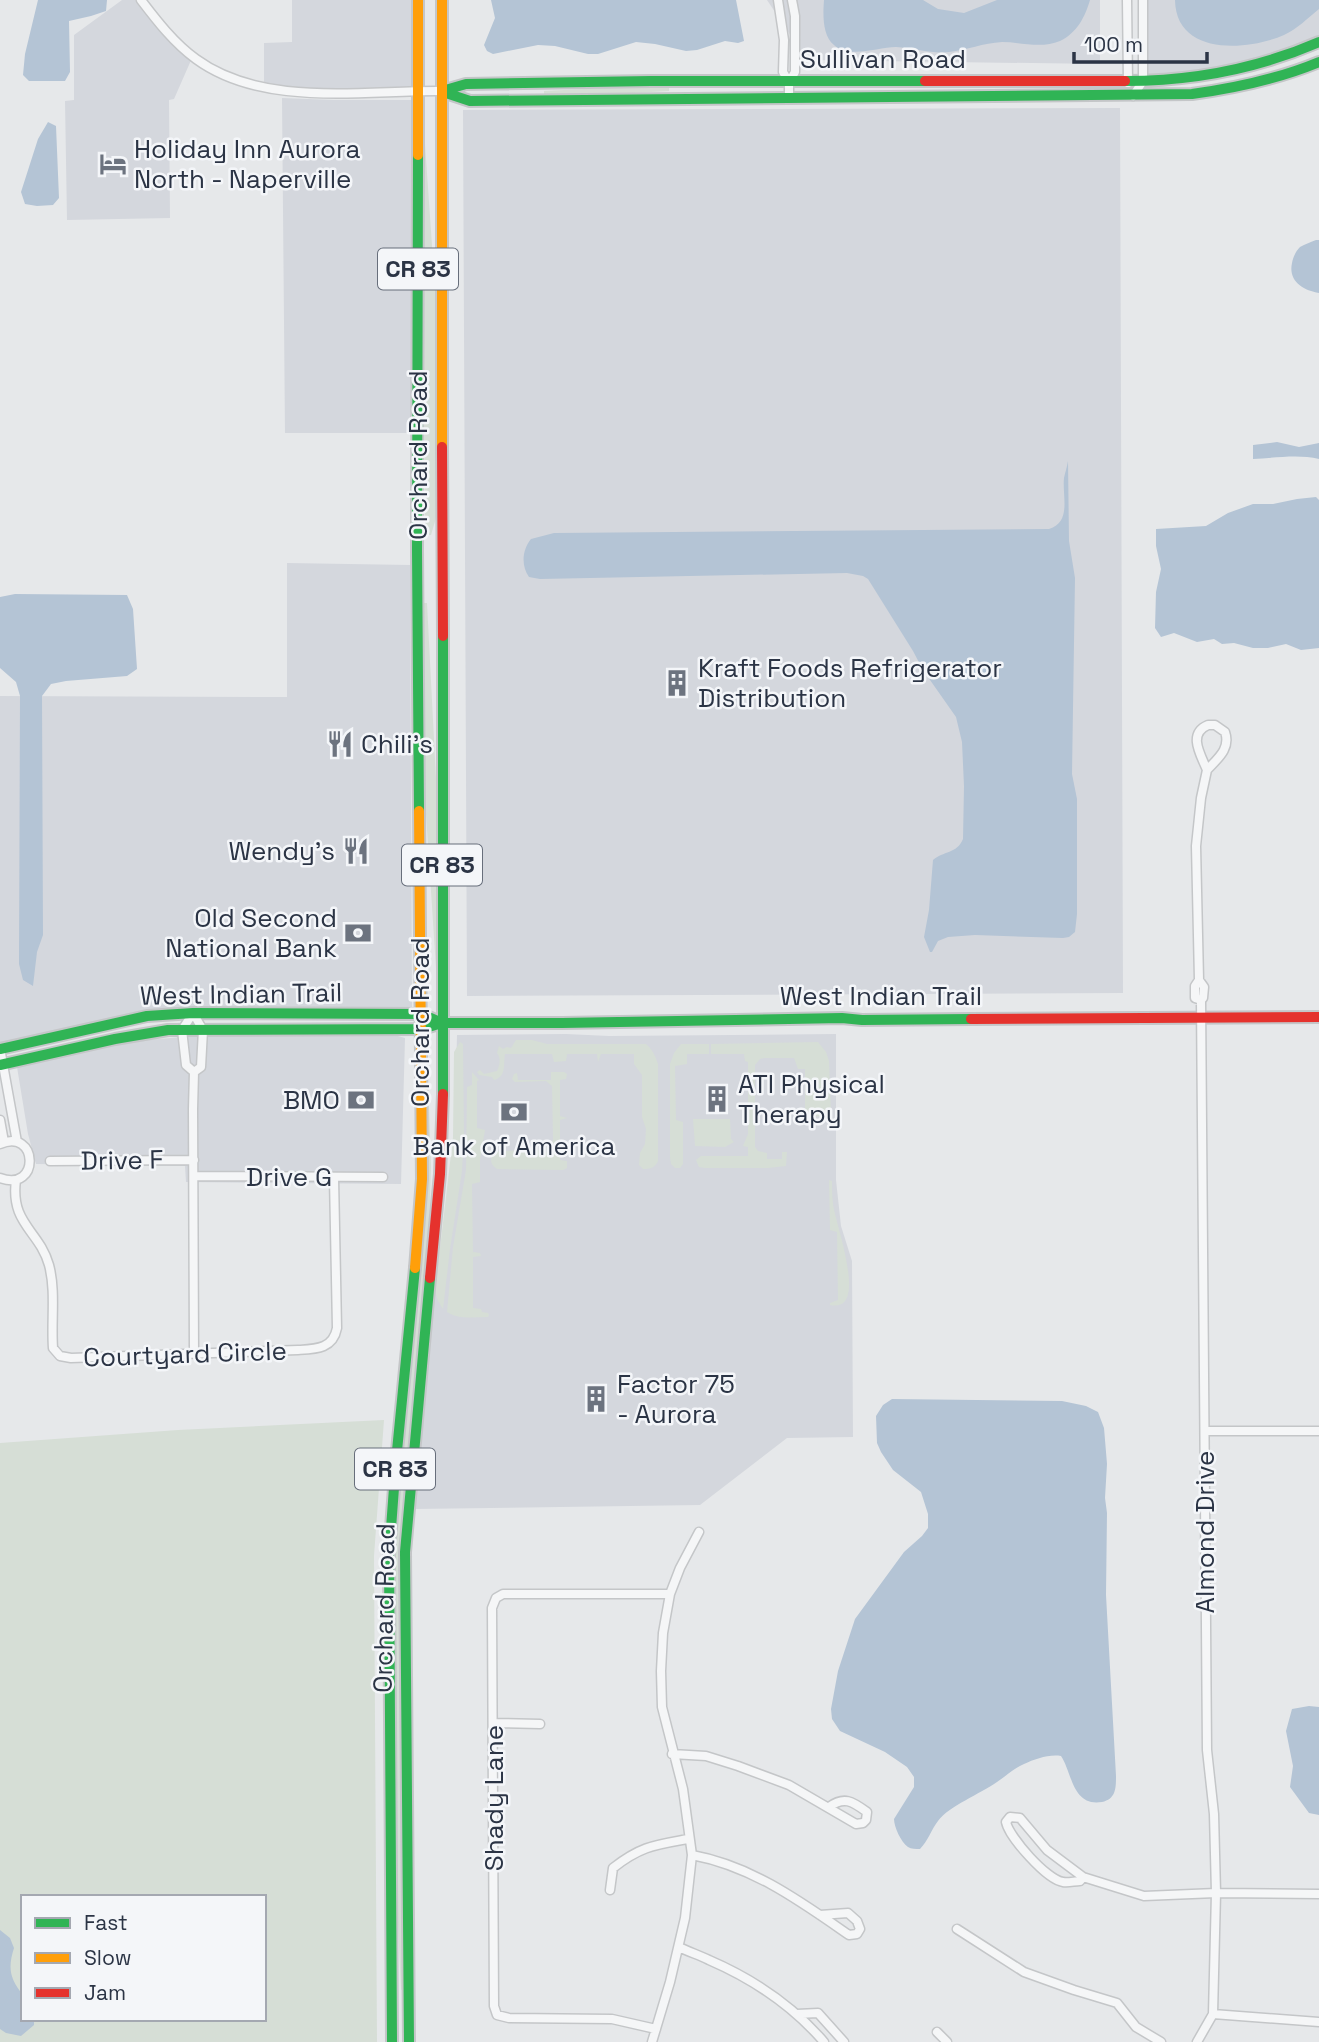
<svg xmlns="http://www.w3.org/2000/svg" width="1319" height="2042" font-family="'Space Grotesk',sans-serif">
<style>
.built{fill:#d4d7dd}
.green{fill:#d6ded6;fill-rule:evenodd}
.water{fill:#b4c4d5}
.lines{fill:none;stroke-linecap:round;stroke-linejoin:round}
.street-casing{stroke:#c4c6c8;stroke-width:11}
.fast-casing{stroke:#c4c6c8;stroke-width:14}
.slow-casing{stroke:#c4c6c8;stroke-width:14}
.jam-casing{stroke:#c4c6c8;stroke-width:14}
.street{stroke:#f5f6f7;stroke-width:8}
.fast{stroke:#30b455;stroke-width:10}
.slow{stroke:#ff9f0a;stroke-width:10}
.jam{stroke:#e5322d;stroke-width:10}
.labels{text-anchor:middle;stroke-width:5;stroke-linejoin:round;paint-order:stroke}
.shield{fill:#f4f6f9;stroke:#676e7b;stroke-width:2}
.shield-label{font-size:24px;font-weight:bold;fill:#2b3445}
.street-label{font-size:26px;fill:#2b3445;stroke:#f4f6f9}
.poi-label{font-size:26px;fill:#2b3445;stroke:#f4f6f9;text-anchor:start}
</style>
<rect width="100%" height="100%" fill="#e6e8ea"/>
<!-- built -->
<path class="built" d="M122 0H140L192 58 174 99 169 100 170 218 67 220 65 101 74 100V35Z
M292 0H412L413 87 315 89 264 84V43L292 42Z
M767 0H1100V64L807 60Z
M1148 0H1319V35L1284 51 1240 63 1194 71 1148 74Z
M282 98 334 100H413V433H285Z
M1120 108 1123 993 467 996 463 110Z
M287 563 410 565 412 1008 219 1006 154 1009 92 1022 0 1044V696L287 697Z
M219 1034H370L394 1035 405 1038 401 1184 186 1182 185 1166 36 1164 28 1134 17 1067 122 1042Z
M566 1034 609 1036 836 1034V1180L841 1226 852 1261 853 1437 787 1438 700 1505 413 1509 436 1278 454 1154 457 1035Z"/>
<!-- green -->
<path class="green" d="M669 87V91L614 94H544V91L604 88Z
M423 144H425L435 289 436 518 431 535H425Z
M424 603H427L436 778 437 968H436L425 799Z
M516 1040H532L547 1044H646C652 1049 655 1055 658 1064V1161C655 1168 650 1169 643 1169L639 1165 640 1153 645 1144 646 1129 642 1117V1075L634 1064V1054H601L598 1062 597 1054H567L566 1061 554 1062 552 1054H505C503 1065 507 1076 494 1080L492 1077 479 1075 477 1072 480 1070 484 1074 497 1071C500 1065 501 1058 497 1053L499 1046 503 1049 507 1047 511 1048Z
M460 1042 463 1044 464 1138 462 1171 450 1249 443 1309 438 1301 435 1291 453 1137 454 1052Z
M818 1042 826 1052 829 1061 831 1112 829 1116 799 1117 798 1113H805V1069H798L794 1058H764L760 1059 755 1065V1147L758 1151 767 1153V1159H782V1152H787L786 1166 768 1168H705L699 1167 696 1160 701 1156H748V1147L743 1146 748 1134V1062L745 1061 744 1054H711V1044Z
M681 1044H709V1054H687V1064L675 1066 676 1120 683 1122V1164L680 1168H675L671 1164 670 1157V1064L674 1053Z
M472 1072 479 1080 477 1081V1128L485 1130 480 1159V1182L472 1184 473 1252 480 1253 481 1256 473 1257V1308L481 1309 482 1312 488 1313 489 1315 488 1317C474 1317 459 1320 447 1312L453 1247 466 1170 467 1087 472 1085Z
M551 1072H564L567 1074 566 1079 560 1080V1116L567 1118 560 1120V1160L567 1161V1168L563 1170 497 1169C489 1164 489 1156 497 1151L541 1150 543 1153 547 1152 546 1148 551 1144 553 1140 552 1086 546 1081 515 1082 512 1079 514 1074 517 1073 518 1080H551Z
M426 1076H428L431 1166 429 1237 404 1487 403 1989 401 1990 397 1902 394 1569Z
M693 1119H730L731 1139 734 1142 725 1147 695 1146Z
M829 1180 832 1181C832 1192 832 1203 835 1214 839 1231 857 1286 845 1301 841 1306 836 1306 830 1305V1303L838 1300 837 1232 830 1230Z
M384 1420 374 1556 377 2042H0V1443L178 1430ZM23 1897H264V2019H23Z"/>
<!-- water -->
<path class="water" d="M38 0H107L106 11 91 16 69 21 70 72 65 81H29L23 75 25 54Z
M491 0H736L744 41 738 43 725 41 697 50 686 51 655 44 636 42 598 54H588L555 46 538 45 493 54 487 51 484 45 495 18Z
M824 0H923L938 9 964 13 997 0H1090C1085 17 1077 33 1060 41 1041 49 1021 42 1002 42 983 43 967 50 949 52 932 54 914 48 896 47 878 47 849 59 834 45 822 35 823 14 824 0Z
M1175 0H1319V9C1308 18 1297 29 1284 35 1247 51 1176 56 1175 0Z
M48 122 56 126 59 198 53 205 37 206 25 204 21 192 38 139Z
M1316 240H1319V293C1303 290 1288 281 1292 263 1293 257 1296 251 1300 247 1305 244 1311 242 1316 240Z
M1277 442 1299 447 1319 443V459C1298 454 1275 458 1253 459V445Z
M1068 461 1069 541 1075 578 1072 774 1077 799V914L1075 932 1069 937 1063 938 975 935 948 937 938 941 932 952H930L924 937 929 910 933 860C943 851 957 854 963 839L964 786 962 742 956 717 923 670 913 651 868 579 863 576 847 573 540 579 529 577C521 566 522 550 531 539L554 533 1049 529C1072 522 1062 496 1064 478 1065 473 1067 467 1068 461Z
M1316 497 1319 500V648L1301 650 1286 644 1268 648H1253L1234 643 1222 644 1214 639 1197 642 1174 633 1161 637 1155 628 1156 592 1161 569 1156 546V529L1206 526 1228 513 1253 504H1273L1297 499Z
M15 594 127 595 133 609 137 669 127 676 66 681 51 684 42 696 43 935 37 952 33 986 23 980 19 964 20 696 16 682 0 668V597Z
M892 1399 1062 1401 1086 1406 1098 1412 1104 1428 1107 1464 1105 1498 1107 1513 1106 1595 1116 1776C1116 1788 1116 1799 1102 1802 1072 1807 1072 1772 1061 1756 1049 1754 1035 1759 1024 1764 1014 1768 1006 1776 997 1782 980 1794 949 1806 938 1821 931 1830 928 1841 920 1849 916 1849 911 1849 908 1847 901 1842 894 1827 894 1819L914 1787V1777L907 1767 885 1752 840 1731 832 1719 831 1709 838 1671 855 1619 904 1552 922 1536 928 1528V1514L921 1492 893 1470 881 1452 877 1443 876 1416 883 1405Z
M1309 1706 1319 1707V1815L1309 1813 1290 1787 1293 1766 1286 1731 1292 1709Z
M0 1930 10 1938 14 1948C8 1967 9 1978 23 1995V2019H34V2025L21 2036 6 2033 0 2029Z"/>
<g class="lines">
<defs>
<path id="street" d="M141 0C157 21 174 43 196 59 263 108 363 90 442 91
M778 0 784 40 783 72 789 82V97
M1127 0 1128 83
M789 82 795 72V16L792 0
M1133 96 1143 81V0
M1208 725H1215L1225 732C1231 749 1217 759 1207 770 1201 755 1187 734 1208 725Z
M1201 1000 1195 998V986L1199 980 1196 846 1201 798 1207 770
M0 1048 17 1142
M194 1072 186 1065 182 1030 193 1013 203 1030 201 1067 194 1072 193 1109 194 1353
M0 1120 4 1142
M0 1144C38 1127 41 1193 0 1178
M50 1161 194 1160
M194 1176 383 1177
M16 1180C10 1224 39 1230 49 1265 56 1291 51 1321 53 1348L60 1356 71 1358 298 1350C316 1349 333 1349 337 1328L334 1178
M1205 1431H1319
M494 1723 540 1724
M672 1754 706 1756 738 1766 789 1785 856 1824 863 1823 866 1820 867 1812C852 1801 844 1796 829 1807
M692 1855C752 1866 800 1901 849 1935L857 1934 860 1929 857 1921 848 1913 820 1915
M1083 1877 1080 1881C1075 1881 1068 1883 1063 1882 1047 1880 1009 1837 1006 1822L1010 1817 1020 1818 1047 1850 1083 1877 1144 1896 1216 1893 1319 1894
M610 1890 613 1868C641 1846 655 1845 688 1839
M957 1929 1024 1972 1074 1990 1117 2003 1136 2027 1161 2042
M679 1947C689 1952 699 1955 709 1960 753 1979 793 2006 824 2042
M797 2014 818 2013 844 2042
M1213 2014 1319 2022
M656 2029 612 2019 509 2018 497 2015 494 2006 492 1608 496 1598 503 1594H670
M937 2032 947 2042
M652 2042 670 1982 685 1918 692 1855 683 1789 662 1707 661 1671 663 1633 670 1594 680 1568 699 1532
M1197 2042 1213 2014 1216 1893 1214 1814 1207 1750 1201 1000 1203 998 1204 987 1199 980"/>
<path id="fast" d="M1125 81C1192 81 1257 69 1319 42
M442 91 466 84 651 81H925
M443 92 470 101 1192 94C1236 88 1278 79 1319 62
M418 155 417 550 419 811
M443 636V1094
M0 1049 147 1016 193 1013 422 1014 442 1023
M0 1065 115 1039 168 1030 422 1029 442 1023H562L842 1018 862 1020 971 1019
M392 2042 389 1555 396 1461 415 1268
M409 2042 405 1552 430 1278"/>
<path id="slow" d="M442 0V447
M418 155V0
M415 1268 422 1179 419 811"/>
<path id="jam" d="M925 81H1125
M442 447 443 636
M971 1019 1319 1017
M430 1278 440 1174 443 1094"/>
</defs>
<!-- street casing -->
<use href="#street" class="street-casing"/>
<!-- fast casing -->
<use href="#fast" class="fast-casing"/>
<!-- slow casing -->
<use href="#slow" class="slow-casing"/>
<!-- jam casing -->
<use href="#jam" class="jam-casing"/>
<!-- street -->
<use href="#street" class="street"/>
<!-- fast -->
<use href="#fast" class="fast"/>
<!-- slow -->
<use href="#slow" class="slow"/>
<!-- jam -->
<use href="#jam" class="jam"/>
</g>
<!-- icons -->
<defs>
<symbol id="hotel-bare" viewBox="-9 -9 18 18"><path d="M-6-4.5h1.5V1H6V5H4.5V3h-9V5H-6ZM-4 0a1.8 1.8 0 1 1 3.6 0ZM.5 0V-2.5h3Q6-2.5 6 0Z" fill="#6c737f" stroke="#f4f6f9" stroke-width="2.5" paint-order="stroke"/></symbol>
<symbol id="building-bare" viewBox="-9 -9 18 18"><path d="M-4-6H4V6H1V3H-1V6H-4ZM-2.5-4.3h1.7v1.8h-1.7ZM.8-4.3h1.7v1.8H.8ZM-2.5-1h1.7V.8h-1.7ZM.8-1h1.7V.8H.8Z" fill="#6c737f" stroke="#f4f6f9" stroke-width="2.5" paint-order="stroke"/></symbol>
<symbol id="restaurant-bare" viewBox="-9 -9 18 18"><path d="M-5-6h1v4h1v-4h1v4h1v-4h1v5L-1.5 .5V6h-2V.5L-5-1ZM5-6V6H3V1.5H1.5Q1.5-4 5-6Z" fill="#6c737f" stroke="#f4f6f9" stroke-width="2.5" paint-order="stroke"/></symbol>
<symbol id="bank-bare" viewBox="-9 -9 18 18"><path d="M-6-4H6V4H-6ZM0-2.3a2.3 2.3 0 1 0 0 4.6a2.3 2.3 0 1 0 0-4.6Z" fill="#6c737f" stroke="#f4f6f9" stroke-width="2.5" paint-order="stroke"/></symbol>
</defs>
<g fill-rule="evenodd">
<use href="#hotel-bare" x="94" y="145" width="38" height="38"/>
<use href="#building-bare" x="658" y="664" width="38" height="38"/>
<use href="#restaurant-bare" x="321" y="725" width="38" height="38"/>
<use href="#restaurant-bare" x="337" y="832" width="38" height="38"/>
<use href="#bank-bare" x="339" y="914" width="38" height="38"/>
<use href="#building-bare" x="698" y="1080" width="38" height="38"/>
<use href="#bank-bare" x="342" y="1081" width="38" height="38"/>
<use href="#bank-bare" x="495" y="1093" width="38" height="38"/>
<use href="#building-bare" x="577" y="1380" width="38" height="38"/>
</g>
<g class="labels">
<!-- shield labels -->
<g class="shield">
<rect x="378" y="248.5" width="80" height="41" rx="5"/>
<rect x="402" y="844.5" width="80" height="41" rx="5"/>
<rect x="355" y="1448.5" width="80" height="41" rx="5"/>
</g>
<g class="shield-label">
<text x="418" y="277">CR 83</text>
<text x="442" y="873">CR 83</text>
<text x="395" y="1477">CR 83</text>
</g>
<!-- street labels -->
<g class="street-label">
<text x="883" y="68">Sullivan Road</text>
<text transform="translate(418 455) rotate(-90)" y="9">Orchard Road</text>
<text transform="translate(241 994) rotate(-1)" y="9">West Indian Trail</text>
<text x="881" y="1005">West Indian Trail</text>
<text transform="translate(420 1022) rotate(-90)" y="9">Orchard Road</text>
<text transform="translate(122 1160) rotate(-1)" y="9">Drive F</text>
<text x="289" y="1186">Drive G</text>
<text transform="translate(185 1354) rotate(-2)" y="9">Courtyard Circle</text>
<text transform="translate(1205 1532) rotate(-90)" y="9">Almond Drive</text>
<text transform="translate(384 1608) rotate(-89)" y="9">Orchard Road</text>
<text transform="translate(494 1798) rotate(-90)" y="9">Shady Lane</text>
</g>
<!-- poi labels -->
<g class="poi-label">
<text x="134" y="158">Holiday Inn Aurora<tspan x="134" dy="30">North - Naperville</tspan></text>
<text x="698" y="677">Kraft Foods Refrigerator<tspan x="698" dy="30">Distribution</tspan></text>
<text x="361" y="753">Chili's</text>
<text x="335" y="860" text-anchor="end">Wendy's</text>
<text x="337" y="927" text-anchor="end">Old Second<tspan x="337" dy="30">National Bank</tspan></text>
<text x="738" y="1093">ATI Physical<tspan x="738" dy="30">Therapy</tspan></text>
<text x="340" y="1109" text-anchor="end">BMO</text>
<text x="514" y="1155" text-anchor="middle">Bank of America</text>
<text x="617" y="1393">Factor 75<tspan x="617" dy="30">- Aurora</tspan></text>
</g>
</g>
<!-- legend -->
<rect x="21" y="1895" width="245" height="126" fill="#f4f6f9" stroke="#a4a8b1" stroke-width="2"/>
<rect x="35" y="1918" width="35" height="10" fill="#30b455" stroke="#a4a8b1" stroke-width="2"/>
<text x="84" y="1930" font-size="21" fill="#2b3445">Fast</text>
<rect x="35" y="1953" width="35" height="10" fill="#ff9f0a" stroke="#a4a8b1" stroke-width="2"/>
<text x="84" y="1965" font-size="21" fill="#2b3445">Slow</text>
<rect x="35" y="1988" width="35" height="10" fill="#e5322d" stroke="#a4a8b1" stroke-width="2"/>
<text x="84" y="2000" font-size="21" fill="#2b3445">Jam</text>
<!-- scale -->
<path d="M1074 52v10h133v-10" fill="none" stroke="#2b3445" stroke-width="3.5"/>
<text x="1084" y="52" font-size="21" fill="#2b3445" stroke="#f4f6f9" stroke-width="5" paint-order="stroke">100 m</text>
</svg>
